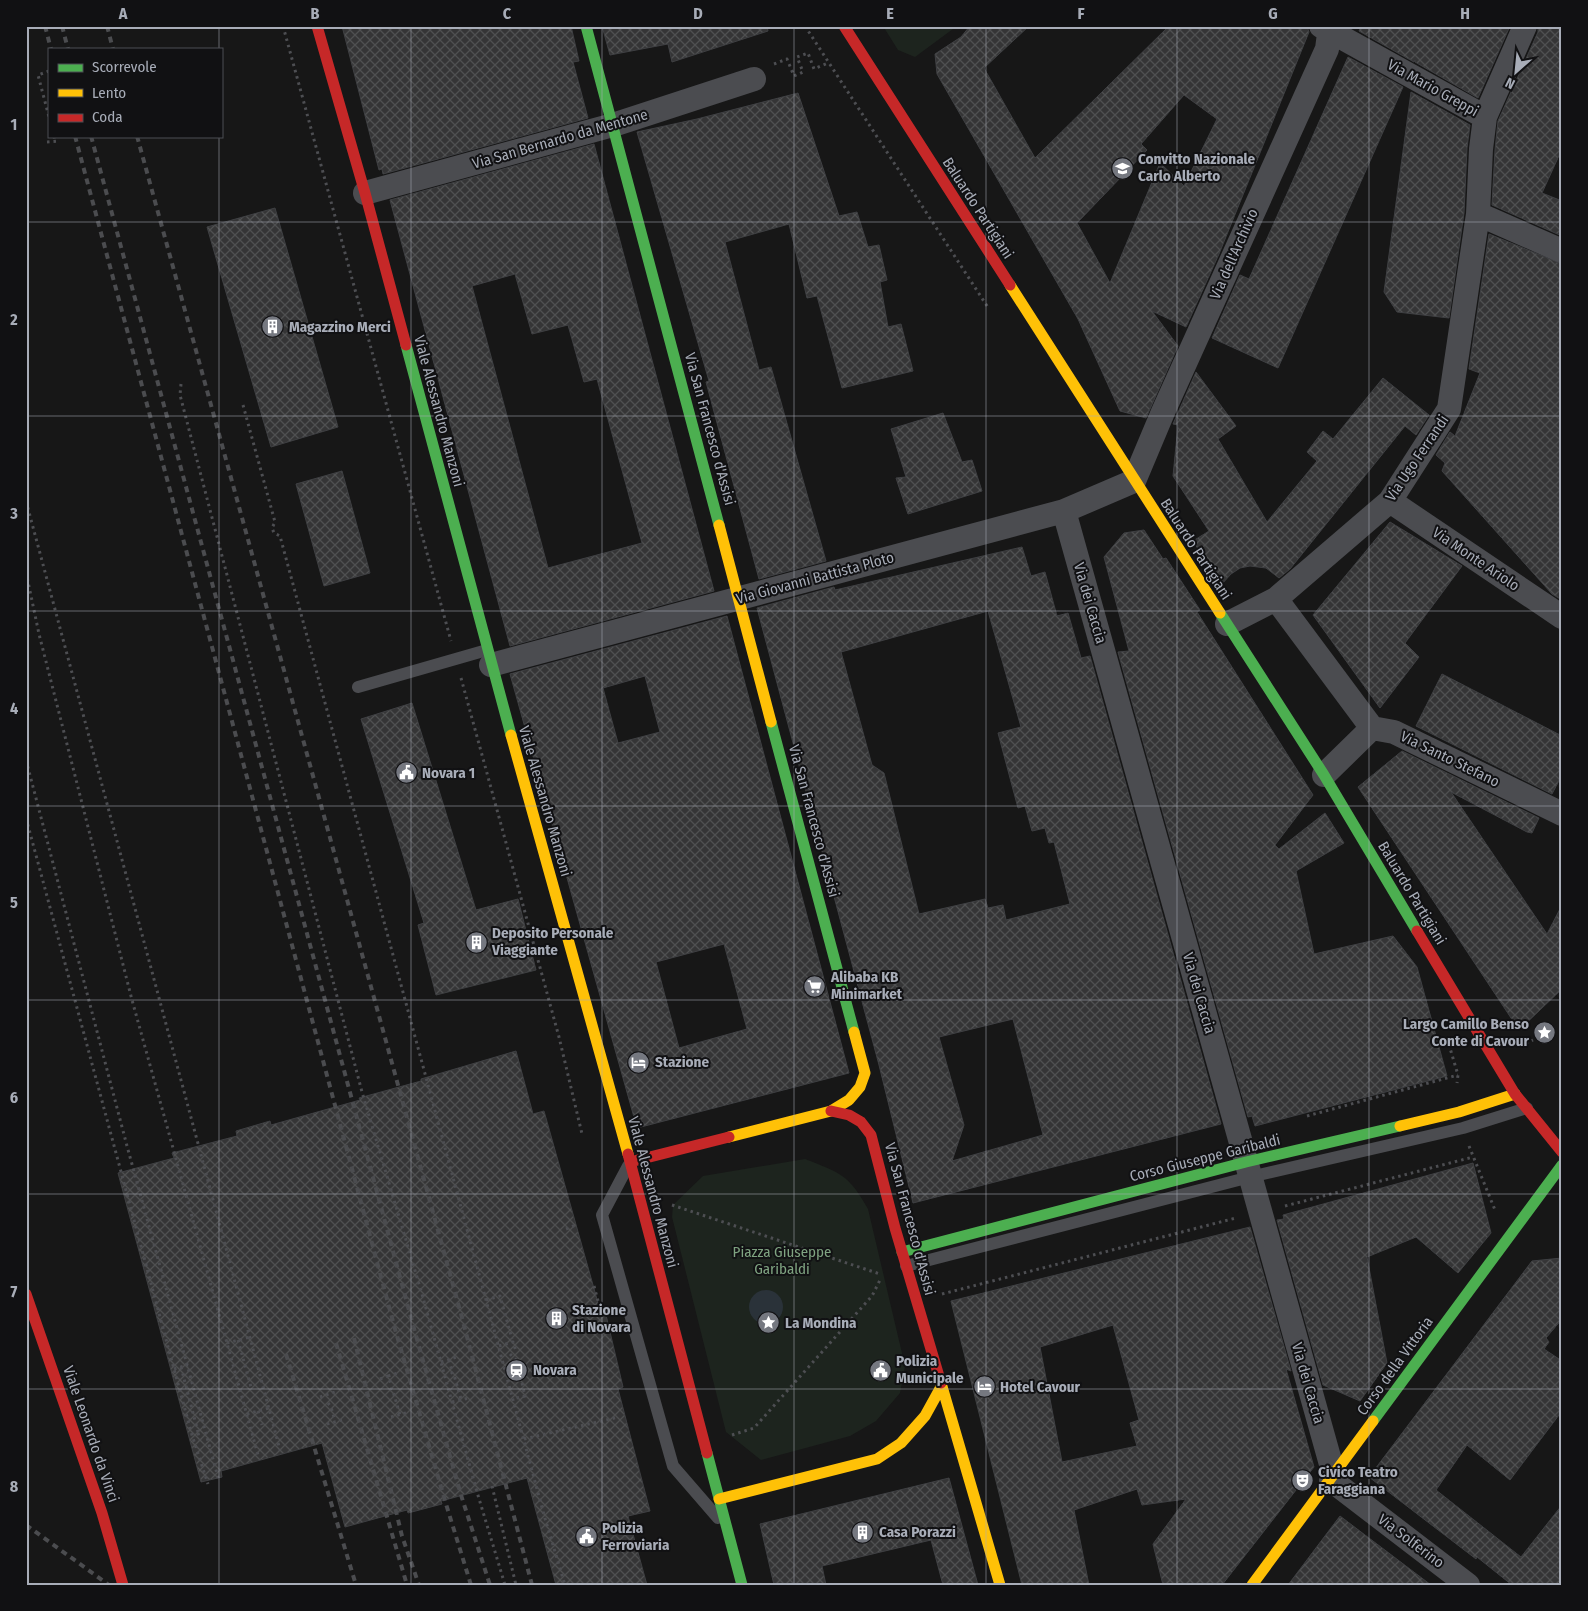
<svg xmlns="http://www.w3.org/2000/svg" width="1588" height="1611" font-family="'Fira Sans Condensed',sans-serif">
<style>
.park{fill:#1d241e}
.water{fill:#2a3239}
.building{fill:url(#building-cross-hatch);stroke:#3f4043;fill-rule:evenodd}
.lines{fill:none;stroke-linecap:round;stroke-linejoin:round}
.path{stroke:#4d4e52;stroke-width:3;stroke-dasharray:2.5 4;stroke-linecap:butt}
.lane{stroke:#4b4c50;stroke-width:12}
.street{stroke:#4b4c50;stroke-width:24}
.fast{stroke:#4caf50;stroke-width:11}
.slow{stroke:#ffc107;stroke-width:11}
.jam{stroke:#c62828;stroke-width:11}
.rail{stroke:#4b4c4f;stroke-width:4;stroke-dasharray:6 5;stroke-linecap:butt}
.grid{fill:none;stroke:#a8adb8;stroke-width:1;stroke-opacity:0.55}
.labels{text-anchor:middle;stroke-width:4;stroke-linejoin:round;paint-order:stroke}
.street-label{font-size:15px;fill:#a8adb8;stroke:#111113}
.poi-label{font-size:15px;font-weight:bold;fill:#a8adb8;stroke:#111113;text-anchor:start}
.park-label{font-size:15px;fill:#7fa381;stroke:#111113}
.neatline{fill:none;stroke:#a8adb8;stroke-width:2}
.grid-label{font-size:16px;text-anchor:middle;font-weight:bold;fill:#a8adb8}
</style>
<defs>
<pattern id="building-cross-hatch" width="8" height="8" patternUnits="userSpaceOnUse" patternTransform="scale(1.25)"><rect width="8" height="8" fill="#353536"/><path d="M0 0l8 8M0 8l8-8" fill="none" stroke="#4f5051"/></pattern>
</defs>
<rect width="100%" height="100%" fill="#171717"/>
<!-- park -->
<path class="park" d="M883 26H957L915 57 898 50Z
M805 1159C841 1173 849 1175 868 1209L905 1366 900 1393 876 1421 850 1436 761 1460 726 1432 672 1217 673 1205 703 1176Z"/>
<!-- water -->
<path class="water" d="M749 1307a17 17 0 1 1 34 0a17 17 0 1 1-34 0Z"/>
<!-- building -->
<path class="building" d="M342 26H571L579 61 573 62 588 118 383 174 382 169 379 170Z
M602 26H767L768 31 672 62 668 44 610 55Z
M970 26H1029L984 68 1035 158 1169 26H1307L1309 32 1219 254 1186 327 1152 311 1178 346 1146 418 1120 411 1078 319 937 74 935 54 961 37ZM1184 95 1217 119 1184 186 1160 163 1110 283 1077 223 1147 150 1141 144Z
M1361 26H1510L1478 98 1415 62V60L1414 62 1359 31Z
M1538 26H1562V149L1542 193 1562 201V236L1492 205 1495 150 1498 121 1538 32Z
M1348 57 1403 87 1278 368 1212 338 1240 275 1249 279Z
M1411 92 1470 125 1467 148 1464 213 1449 318 1397 312 1384 292Z
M798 93 839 216 857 212 868 247 879 245 887 280 880 282 888 327 901 324 913 371 842 388 817 296 807 298 789 224 725 242 759 370 771 367 826 561 759 579 706 382 709 381 637 132 697 119Z
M594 144 714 591 510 646 390 200ZM515 274 532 334 568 325 584 382 597 379 642 543 548 568 472 286Z
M275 208 338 427 271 447 207 227Z
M1489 234 1562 264V600L1552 594 1442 471 1445 463 1436 455 1450 432 1455 436 1480 373 1469 369Z
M1196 372 1236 426 1218 439 1267 522 1317 461 1307 452 1323 431 1333 439 1383 378 1429 415 1416 435 1405 426 1290 569 1279 578 1266 568 1250 566 1240 568 1231 574 1221 585 1193 541 1209 531 1173 476 1178 425 1173 424Z
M943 413 962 462 972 460 982 491 908 514 896 478 906 477 891 429Z
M342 471 370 573 324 586 296 484Z
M1390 522 1462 566 1405 643 1419 657 1380 708 1313 615Z
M1144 530 1163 559 1166 558 1200 610 1197 612 1313 795 1275 845 1279 849 1325 813 1344 843 1296 871 1314 954 1393 936 1417 967 1447 1076 1255 1126 1252 1116 1248 1117 1118 652 1129 651 1104 557 1124 533Z
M1022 547 1031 576 1045 572 1057 616 1068 613 1081 658 1090 656 1221 1124 913 1203 879 1065 757 608 834 587 835 590ZM988 611 1021 727 998 733 1018 808 1025 806 1032 831 1045 828 1049 843 1054 842 1070 904 1006 920 1003 905 988 908 985 899 919 914 884 773 872 765 841 652ZM1013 1019 1043 1135 952 1161 964 1125 939 1037Z
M727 616 849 1073 637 1128 510 674ZM645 676 660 732 618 743 603 688ZM724 944 747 1029 679 1048 656 962Z
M1442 674 1562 736V775L1552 794 1416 726Z
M412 703 476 910 518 899 536 970 436 995 418 925 424 923 361 719Z
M1402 751 1539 818 1532 833 1527 832 1451 792 1547 934 1562 905V989L1519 1030 1358 787Z
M516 1051 533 1114 544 1111 602 1317 606 1315 623 1387 618 1389 650 1511 628 1516 647 1585H556L527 1478 441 1501 442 1504 408 1513 407 1510 345 1527 322 1443 221 1471 222 1477 201 1482 118 1173 174 1158 172 1153 237 1136 236 1131 270 1121 271 1125 360 1100 359 1098 421 1081V1079Z
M1473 1163 1491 1233 1458 1273 1416 1237 1367 1257 1387 1363 1360 1401 1323 1385 1277 1220 1284 1219 1283 1215Z
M1250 1227 1291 1371 1286 1369 1314 1467 1222 1585H1163L1153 1544 1186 1499 1142 1505 1137 1489 1074 1510 1089 1585H1022L951 1301ZM1113 1325 1139 1420 1130 1423 1137 1446 1062 1462 1040 1347Z
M1562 1258V1319L1546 1338 1549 1342 1544 1349 1562 1361V1411L1510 1480 1467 1445 1436 1490 1521 1557 1562 1505V1585H1512L1477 1557 1476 1559 1369 1477 1532 1261Z
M949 1478 978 1585H943L931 1540 822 1566 826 1585H774L760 1524Z
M1340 1516 1431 1585H1288Z"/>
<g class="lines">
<!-- path -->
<path class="path" d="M283 26 451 641
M805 26 989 309
M774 64 787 59 794 76 803 72 797 57 808 53 814 69 828 63
M49 71 38 75 49 117
M54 136 55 142
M47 142 59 141
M181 384 180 395 362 1092 422 1294 477 1492 505 1585
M243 405 275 522 272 528 274 533 280 536 544 1515 565 1585
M26 501 280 1450
M26 572 39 634 132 1000 258 1455
M461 678 559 1037 582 1134
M26 760 127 1146 219 1481
M26 818 174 1369 192 1435 208 1484
M1447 1038 1458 1075 1457 1083
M1520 1046 1533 1040
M1307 1116 1458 1075
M1469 1146 1495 1210
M672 1205 880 1274
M1285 1206 1473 1157
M566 1229 578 1224
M594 1286 601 1312
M942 1294 1236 1218
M486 1300 500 1296 512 1339
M238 1340 251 1387
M227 1343 250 1337
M499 1346 513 1342 516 1351
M510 1354 517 1361 525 1396 513 1399
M449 1360 452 1371
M441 1362 457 1357
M181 1367 198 1432
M174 1369 188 1365
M451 1372 454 1375 461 1399
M388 1376 398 1373
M380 1379 388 1376 392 1386
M390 1388 393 1391 400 1415
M320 1397 335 1392
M452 1402 469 1398
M328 1403 331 1407 335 1421
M258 1411 262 1425
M247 1414 269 1408
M391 1417 409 1412
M327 1424 342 1420
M198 1433 200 1440
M732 1435 754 1428 872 1296 880 1280
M524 1439 619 1417
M492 1486 516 1585"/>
<!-- lane -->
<path class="lane" d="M358 687 487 650
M628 1166 602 1215 673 1466 718 1518
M906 1266 1250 1177 1463 1128 1527 1108"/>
<!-- street -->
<path class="street" d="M1485 117 1525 26
M365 193 613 125 754 79
M1478 214 1562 251
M1390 501 1562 617
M1064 511 1334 1475
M1276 599 1372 728 1394 732 1562 814
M1227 624 1276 599 1390 501 1449 409 1478 214 1481 149 1485 117 1321 26
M491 665 1064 511 1134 481 1163 412 1327 49 1330 26
M1324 775 1372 728
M1331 1480 1468 1585"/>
<!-- fast -->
<path class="fast" d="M586 26 719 525
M406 345 511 735
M1220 613 1324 775 1417 931
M771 722 854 1032
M902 1252 1246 1162 1400 1126
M1373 1421 1562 1165
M707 1453 742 1585"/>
<!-- slow -->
<path class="slow" d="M1010 285 1220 613
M719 525 771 722
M511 735 628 1154
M1400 1126 1459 1112 1515 1094
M729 1137 831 1111 849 1100 860 1087 865 1073 854 1032
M941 1383 1000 1585
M719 1499 877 1459 901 1443 925 1416 941 1387
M1252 1585 1373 1421"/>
<!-- jam -->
<path class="jam" d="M317 26 365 193 406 345
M844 26 1010 285
M1417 931 1515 1094 1562 1152
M831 1111 849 1115 861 1122 871 1135 895 1228 941 1383
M628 1154 707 1453
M630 1162 729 1137
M26 1294 102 1513 123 1585"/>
<!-- rail -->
<path class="rail" d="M45 26 51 49
M62 26 68 49
M107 26 113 49
M75 136 395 1329 446 1504 471 1585
M91 136 413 1325 461 1495 490 1585
M137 136 461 1314 532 1585
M354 1338 402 1536 419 1585
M336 1343 407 1585
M286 1354 356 1585
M26 1525 109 1585"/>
</g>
<!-- grid -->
<path class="grid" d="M219 26V49M411 26V1585M602 26V1585M794 26V1585M986 26V1585M1177 26V1585M1369 26V1585M219 136V1585M26 222H1562M26 416H1562M26 611H1562M26 806H1562M26 1000H1562M26 1194H1562M26 1389H1562"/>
<!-- icons -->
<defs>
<symbol id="school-disc" viewBox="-11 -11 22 22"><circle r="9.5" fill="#757880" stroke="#111113"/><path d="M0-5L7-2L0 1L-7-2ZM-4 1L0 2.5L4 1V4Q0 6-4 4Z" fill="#fff"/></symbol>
<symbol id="building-disc" viewBox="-11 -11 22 22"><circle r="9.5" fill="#757880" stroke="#111113"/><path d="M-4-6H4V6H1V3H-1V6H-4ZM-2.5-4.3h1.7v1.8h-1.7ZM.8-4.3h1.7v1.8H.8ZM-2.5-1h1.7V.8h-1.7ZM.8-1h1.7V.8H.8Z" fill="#fff"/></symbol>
<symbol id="civic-disc" viewBox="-11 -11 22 22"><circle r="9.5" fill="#757880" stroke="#111113"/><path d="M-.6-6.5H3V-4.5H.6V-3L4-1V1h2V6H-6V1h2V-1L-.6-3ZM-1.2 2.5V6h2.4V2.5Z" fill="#fff"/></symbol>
<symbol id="supermarket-disc" viewBox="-11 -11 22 22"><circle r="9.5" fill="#757880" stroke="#111113"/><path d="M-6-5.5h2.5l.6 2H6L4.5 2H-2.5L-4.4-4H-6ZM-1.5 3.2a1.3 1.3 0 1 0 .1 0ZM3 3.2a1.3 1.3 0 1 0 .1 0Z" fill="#fff"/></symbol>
<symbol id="sight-disc" viewBox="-11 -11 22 22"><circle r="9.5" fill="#757880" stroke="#111113"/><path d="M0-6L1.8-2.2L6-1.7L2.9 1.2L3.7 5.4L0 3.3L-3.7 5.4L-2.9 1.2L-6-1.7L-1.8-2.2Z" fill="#fff"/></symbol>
<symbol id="hotel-disc" viewBox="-11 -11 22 22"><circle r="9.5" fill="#757880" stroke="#111113"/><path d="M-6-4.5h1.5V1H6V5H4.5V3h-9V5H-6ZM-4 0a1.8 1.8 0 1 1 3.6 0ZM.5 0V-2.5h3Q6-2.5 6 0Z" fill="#fff"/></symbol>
<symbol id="station-disc" viewBox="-11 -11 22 22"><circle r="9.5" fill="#757880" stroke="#111113"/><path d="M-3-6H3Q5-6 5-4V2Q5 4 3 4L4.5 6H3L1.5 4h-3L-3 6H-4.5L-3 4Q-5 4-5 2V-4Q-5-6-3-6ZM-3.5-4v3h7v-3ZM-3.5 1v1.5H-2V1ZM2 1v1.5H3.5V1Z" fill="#fff"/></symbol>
<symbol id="theatre-disc" viewBox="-11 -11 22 22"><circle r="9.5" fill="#757880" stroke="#111113"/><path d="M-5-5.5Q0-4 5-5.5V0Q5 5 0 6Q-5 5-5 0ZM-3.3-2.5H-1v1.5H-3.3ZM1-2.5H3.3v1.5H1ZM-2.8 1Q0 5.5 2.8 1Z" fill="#fff"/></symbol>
</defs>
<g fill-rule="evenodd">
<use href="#school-disc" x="1110" y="156" width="25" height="25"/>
<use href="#building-disc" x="260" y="314" width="25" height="25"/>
<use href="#civic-disc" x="394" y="760" width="25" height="25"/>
<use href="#building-disc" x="464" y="930" width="25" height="25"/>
<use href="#supermarket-disc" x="802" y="974" width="25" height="25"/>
<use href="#sight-disc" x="1532" y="1020" width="25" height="25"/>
<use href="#hotel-disc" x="626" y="1050" width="25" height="25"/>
<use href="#building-disc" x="544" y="1306" width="25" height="25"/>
<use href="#sight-disc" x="756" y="1310" width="25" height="25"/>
<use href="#station-disc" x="504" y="1358" width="25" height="25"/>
<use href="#civic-disc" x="868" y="1358" width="25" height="25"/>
<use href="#hotel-disc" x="972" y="1374" width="25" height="25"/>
<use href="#theatre-disc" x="1290" y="1468" width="25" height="25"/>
<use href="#building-disc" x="850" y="1520" width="25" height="25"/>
<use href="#civic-disc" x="574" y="1524" width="25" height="25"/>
</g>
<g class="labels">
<!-- street labels -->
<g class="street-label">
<text transform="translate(1433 88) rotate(29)" y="5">Via Mario Greppi</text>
<text transform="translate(560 139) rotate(-16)" y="5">Via San Bernardo da Mentone</text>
<text transform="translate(978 208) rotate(57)" y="5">Baluardo Partigiani</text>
<text transform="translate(1234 254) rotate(-66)" y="5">Via dell'Archivio</text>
<text transform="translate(439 411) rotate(75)" y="5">Viale Alessandro Manzoni</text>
<text transform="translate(710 429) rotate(75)" y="5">Via San Francesco d'Assisi</text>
<text transform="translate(1417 458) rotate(-56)" y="5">Via Ugo Ferrandi</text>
<text transform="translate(1196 549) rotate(57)" y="5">Baluardo Partigiani</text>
<text transform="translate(1476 559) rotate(34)" y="5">Via Monte Ariolo</text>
<text transform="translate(815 578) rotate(-15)" y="5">Via Giovanni Battista Ploto</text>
<text transform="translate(1090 603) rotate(74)" y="5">Via dei Caccia</text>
<text transform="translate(1450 759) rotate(26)" y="5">Via Santo Stefano</text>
<text transform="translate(545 801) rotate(74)" y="5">Viale Alessandro Manzoni</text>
<text transform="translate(814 821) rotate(75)" y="5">Via San Francesco d'Assisi</text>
<text transform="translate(1412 893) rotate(59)" y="5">Baluardo Partigiani</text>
<text transform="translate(1199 993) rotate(74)" y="5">Via dei Caccia</text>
<text transform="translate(1205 1158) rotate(-14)" y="5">Corso Giuseppe Garibaldi</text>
<text transform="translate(653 1192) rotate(75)" y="5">Viale Alessandro Manzoni</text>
<text transform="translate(910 1219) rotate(75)" y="5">Via San Francesco d'Assisi</text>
<text transform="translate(1395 1366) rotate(-54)" y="5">Corso della Vittoria</text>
<text transform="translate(1308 1383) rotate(74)" y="5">Via dei Caccia</text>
<text transform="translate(91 1434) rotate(71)" y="5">Viale Leonardo da Vinci</text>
<text transform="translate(1411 1541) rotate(37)" y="5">Via Solferino</text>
</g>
<!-- poi labels -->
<g class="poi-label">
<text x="1138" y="164">Convitto Nazionale<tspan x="1138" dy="17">Carlo Alberto</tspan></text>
<text x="289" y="332">Magazzino Merci</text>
<text x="422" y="778">Novara 1</text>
<text x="492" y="938">Deposito Personale<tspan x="492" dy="17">Viaggiante</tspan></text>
<text x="831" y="982">Alibaba KB<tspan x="831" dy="17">Minimarket</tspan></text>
<text x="1529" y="1029" text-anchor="end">Largo Camillo Benso<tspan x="1529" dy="17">Conte di Cavour</tspan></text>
<text x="655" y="1067">Stazione</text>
<text x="572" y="1315">Stazione<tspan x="572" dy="17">di Novara</tspan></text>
<text x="785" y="1328">La Mondina</text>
<text x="896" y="1366">Polizia<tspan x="896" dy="17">Municipale</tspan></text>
<text x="533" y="1375">Novara</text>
<text x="1000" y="1392">Hotel Cavour</text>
<text x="1318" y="1477">Civico Teatro<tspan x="1318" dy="17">Faraggiana</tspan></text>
<text x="602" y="1533">Polizia<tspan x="602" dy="17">Ferroviaria</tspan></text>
<text x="879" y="1537">Casa Porazzi</text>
</g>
<!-- park labels -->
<g class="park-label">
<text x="782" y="1257">Piazza Giuseppe<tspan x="782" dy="17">Garibaldi</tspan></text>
</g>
</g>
<!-- border -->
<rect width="1588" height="1611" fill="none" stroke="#111113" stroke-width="55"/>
<!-- legend -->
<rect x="48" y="48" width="175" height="90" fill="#111113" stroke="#4d4f55"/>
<rect x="58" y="64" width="25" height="8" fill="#4caf50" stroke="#4d4f55"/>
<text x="92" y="72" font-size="15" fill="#a8adb8">Scorrevole</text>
<rect x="58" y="89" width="25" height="8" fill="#ffc107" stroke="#4d4f55"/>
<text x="92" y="98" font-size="15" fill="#a8adb8">Lento</text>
<rect x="58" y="114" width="25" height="8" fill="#c62828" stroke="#4d4f55"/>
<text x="92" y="122" font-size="15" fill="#a8adb8">Coda</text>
<!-- north arrow -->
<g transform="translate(1516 72) rotate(207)" stroke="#111113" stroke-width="4" paint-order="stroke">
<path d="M0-4L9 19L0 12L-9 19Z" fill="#a8adb8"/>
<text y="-8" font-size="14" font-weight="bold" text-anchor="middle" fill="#a8adb8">N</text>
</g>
<rect x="28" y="28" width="1532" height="1556" class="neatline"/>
<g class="grid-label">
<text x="123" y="19">A</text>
<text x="315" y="19">B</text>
<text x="507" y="19">C</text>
<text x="698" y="19">D</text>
<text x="890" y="19">E</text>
<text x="1081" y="19">F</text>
<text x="1273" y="19">G</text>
<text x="1465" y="19">H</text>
<text x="14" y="130">1</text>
<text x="14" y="325">2</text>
<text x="14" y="519">3</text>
<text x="14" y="714">4</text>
<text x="14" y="908">5</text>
<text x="14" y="1103">6</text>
<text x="14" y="1297">7</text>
<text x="14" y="1492">8</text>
</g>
</svg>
